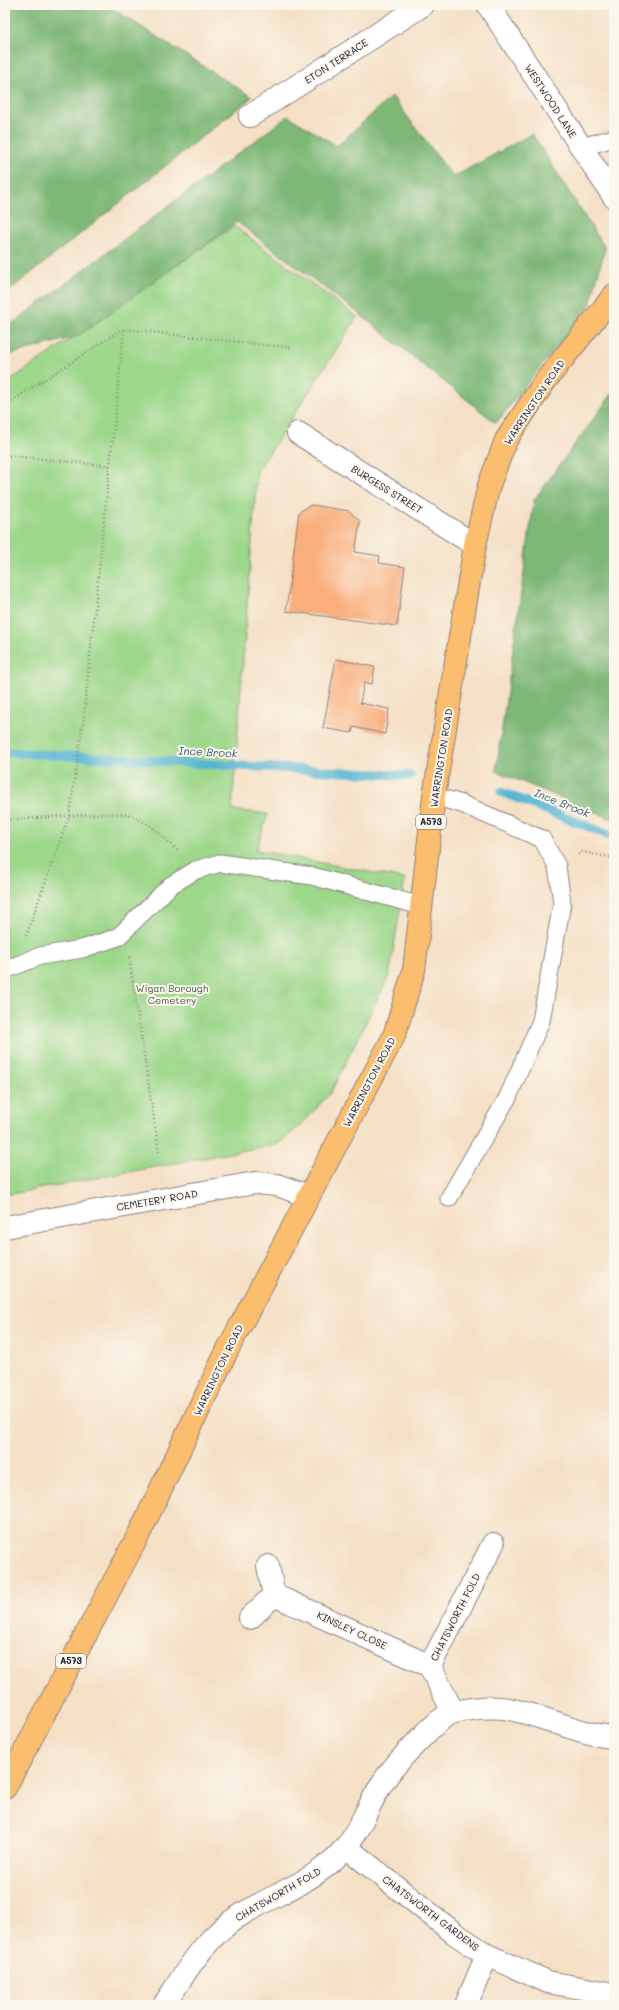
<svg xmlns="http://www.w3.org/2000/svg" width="619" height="2010" font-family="Mali,sans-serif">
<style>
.green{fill:#9cd78a;stroke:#5f7c62}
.forest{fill:#7db876;stroke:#506d58}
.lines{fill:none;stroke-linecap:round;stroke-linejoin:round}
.stream{stroke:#54b4d3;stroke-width:9}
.building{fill:#f9ae7c}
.lane-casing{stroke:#8c8180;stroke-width:19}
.street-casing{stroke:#8c8180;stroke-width:24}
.primary-casing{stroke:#8c8180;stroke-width:24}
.path{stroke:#8c8180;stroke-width:2.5;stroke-dasharray:1 3;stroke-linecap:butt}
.lane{stroke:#fff;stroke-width:17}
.street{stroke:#fff;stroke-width:22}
.primary{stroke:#fbbd6e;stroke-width:22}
.labels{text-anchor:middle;stroke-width:4;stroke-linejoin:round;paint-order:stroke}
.shield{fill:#fbf7ec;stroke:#636270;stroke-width:1}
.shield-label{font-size:9px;font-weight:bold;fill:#22223b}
.street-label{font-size:10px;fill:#22223b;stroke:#fbf7ec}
.park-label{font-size:10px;fill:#475853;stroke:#fbf7ec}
.water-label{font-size:11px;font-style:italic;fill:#365c78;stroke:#fbf7ec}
</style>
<rect width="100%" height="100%" fill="#fbf7ec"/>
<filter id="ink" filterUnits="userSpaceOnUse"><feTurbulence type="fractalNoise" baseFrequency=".025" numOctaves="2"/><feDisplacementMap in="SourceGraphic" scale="8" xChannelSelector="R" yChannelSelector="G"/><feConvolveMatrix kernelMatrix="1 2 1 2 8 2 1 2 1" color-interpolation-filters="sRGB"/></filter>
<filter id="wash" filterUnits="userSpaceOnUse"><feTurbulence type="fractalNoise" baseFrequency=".012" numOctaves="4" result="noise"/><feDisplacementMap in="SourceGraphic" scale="16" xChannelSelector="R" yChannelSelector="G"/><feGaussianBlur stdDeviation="0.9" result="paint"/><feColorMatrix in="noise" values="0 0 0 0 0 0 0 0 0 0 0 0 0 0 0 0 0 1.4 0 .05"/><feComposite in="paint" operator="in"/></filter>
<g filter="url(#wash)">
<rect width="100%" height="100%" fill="#f5e0c6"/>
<!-- green -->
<path class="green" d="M234 226 357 317 257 472 232 810 268 814 256 850 405 879 389 976 331 1092 302 1124 278 1144 5 1195V384Z"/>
<!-- forest -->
<path class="forest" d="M5 5H107L252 97 5 294Z
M392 96 453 177 532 134 605 248 590 305 496 423 357 312 237 222 78 336 5 356V329L288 116 337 146Z
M614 391V820L496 771 534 500Z"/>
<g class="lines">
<!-- stream -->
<path class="stream" d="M5 752 410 776
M501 792 614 837"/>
</g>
<g id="blocks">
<!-- building -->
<path class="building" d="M311 505 349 511 360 521 355 552 380 556 379 563 405 567 397 626 286 611 299 512Z
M336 659 375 667 372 684 364 683 360 703 389 709 385 734 353 727 352 733 323 728Z"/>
</g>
</g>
<g filter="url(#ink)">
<use href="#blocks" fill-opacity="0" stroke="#8c8180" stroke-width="1"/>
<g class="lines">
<defs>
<path id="lane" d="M582 147 614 138
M434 796 462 804 542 839 557 866 562 903 541 1021 508 1097 449 1198
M5 970 40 956 82 949 118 937 171 885 196 870 220 863 312 876 421 906"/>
<path id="street" d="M488 5 614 197
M250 116 423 5
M298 433 475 545
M5 1227 255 1183 277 1185 308 1196
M274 1595 430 1666
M250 1618 274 1595 268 1566
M453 1712 430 1666 493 1544
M346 1847 454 1933 487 1955 548 1982 614 1994
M164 2005C187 1970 207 1934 244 1913 279 1892 318 1880 345 1848 359 1831 369 1804 381 1785 394 1765 410 1749 426 1733 433 1726 446 1714 455 1712 473 1708 492 1706 509 1709 545 1716 577 1734 614 1737
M466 2005 487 1955"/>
<path id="primary" d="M5 1788 139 1534 229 1347 394 1036 414 970 434 796 475 545 489 485 506 440 546 380 614 295"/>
</defs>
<!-- lane casing -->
<use href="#lane" class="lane-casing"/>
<!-- street casing -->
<use href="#street" class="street-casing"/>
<!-- primary casing -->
<use href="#primary" class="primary-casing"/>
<!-- path -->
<path class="path" d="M5 405 123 329
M5 455 110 466
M5 820 97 814H128L150 825 179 852
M578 854 582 852 614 858
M26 936 69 816 83 723 124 329 293 348
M129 957 159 1153"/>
<!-- lane -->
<use href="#lane" class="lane"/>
<!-- street -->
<use href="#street" class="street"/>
<!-- primary -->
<use href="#primary" class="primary"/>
</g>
</g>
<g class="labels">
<!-- shield labels -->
<g class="shield">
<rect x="416" y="815" width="30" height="14" rx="3"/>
<rect x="56" y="1654" width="30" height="14" rx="3"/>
</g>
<g class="shield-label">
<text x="431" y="825">A573</text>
<text x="71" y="1664">A573</text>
</g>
<!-- street labels -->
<g class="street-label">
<text transform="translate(336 61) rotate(-33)" y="4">ETON TERRACE</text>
<text transform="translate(551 101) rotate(57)" y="4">WESTWOOD LANE</text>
<text transform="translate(534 402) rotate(-56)" y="4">WARRINGTON ROAD</text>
<text transform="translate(387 489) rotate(32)" y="4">BURGESS STREET</text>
<text transform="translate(441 758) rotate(-81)" y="4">WARRINGTON ROAD</text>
<text transform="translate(369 1082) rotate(-62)" y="4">WARRINGTON ROAD</text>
<text transform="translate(157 1200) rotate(-10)" y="4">CEMETERY ROAD</text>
<text transform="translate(218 1370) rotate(-64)" y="4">WARRINGTON ROAD</text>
<text transform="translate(455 1617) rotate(-63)" y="4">CHATSWORTH FOLD</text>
<text transform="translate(352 1630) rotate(25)" y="4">KINSLEY CLOSE</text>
<text transform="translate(278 1894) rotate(-30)" y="4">CHATSWORTH FOLD</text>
<text transform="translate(431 1913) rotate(37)" y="4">CHATSWORTH GARDENS</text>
</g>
<!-- park labels -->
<g class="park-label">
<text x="172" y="992">Wigan Borough<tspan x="172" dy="12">Cemetery</tspan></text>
</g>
<!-- water labels -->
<g class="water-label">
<text transform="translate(208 752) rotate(3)" y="4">Ince Brook</text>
<text transform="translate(562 803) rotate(22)" y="4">Ince Brook</text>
</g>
</g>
<!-- margin -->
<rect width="619" height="2010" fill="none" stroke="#fbf7ec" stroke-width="20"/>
</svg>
